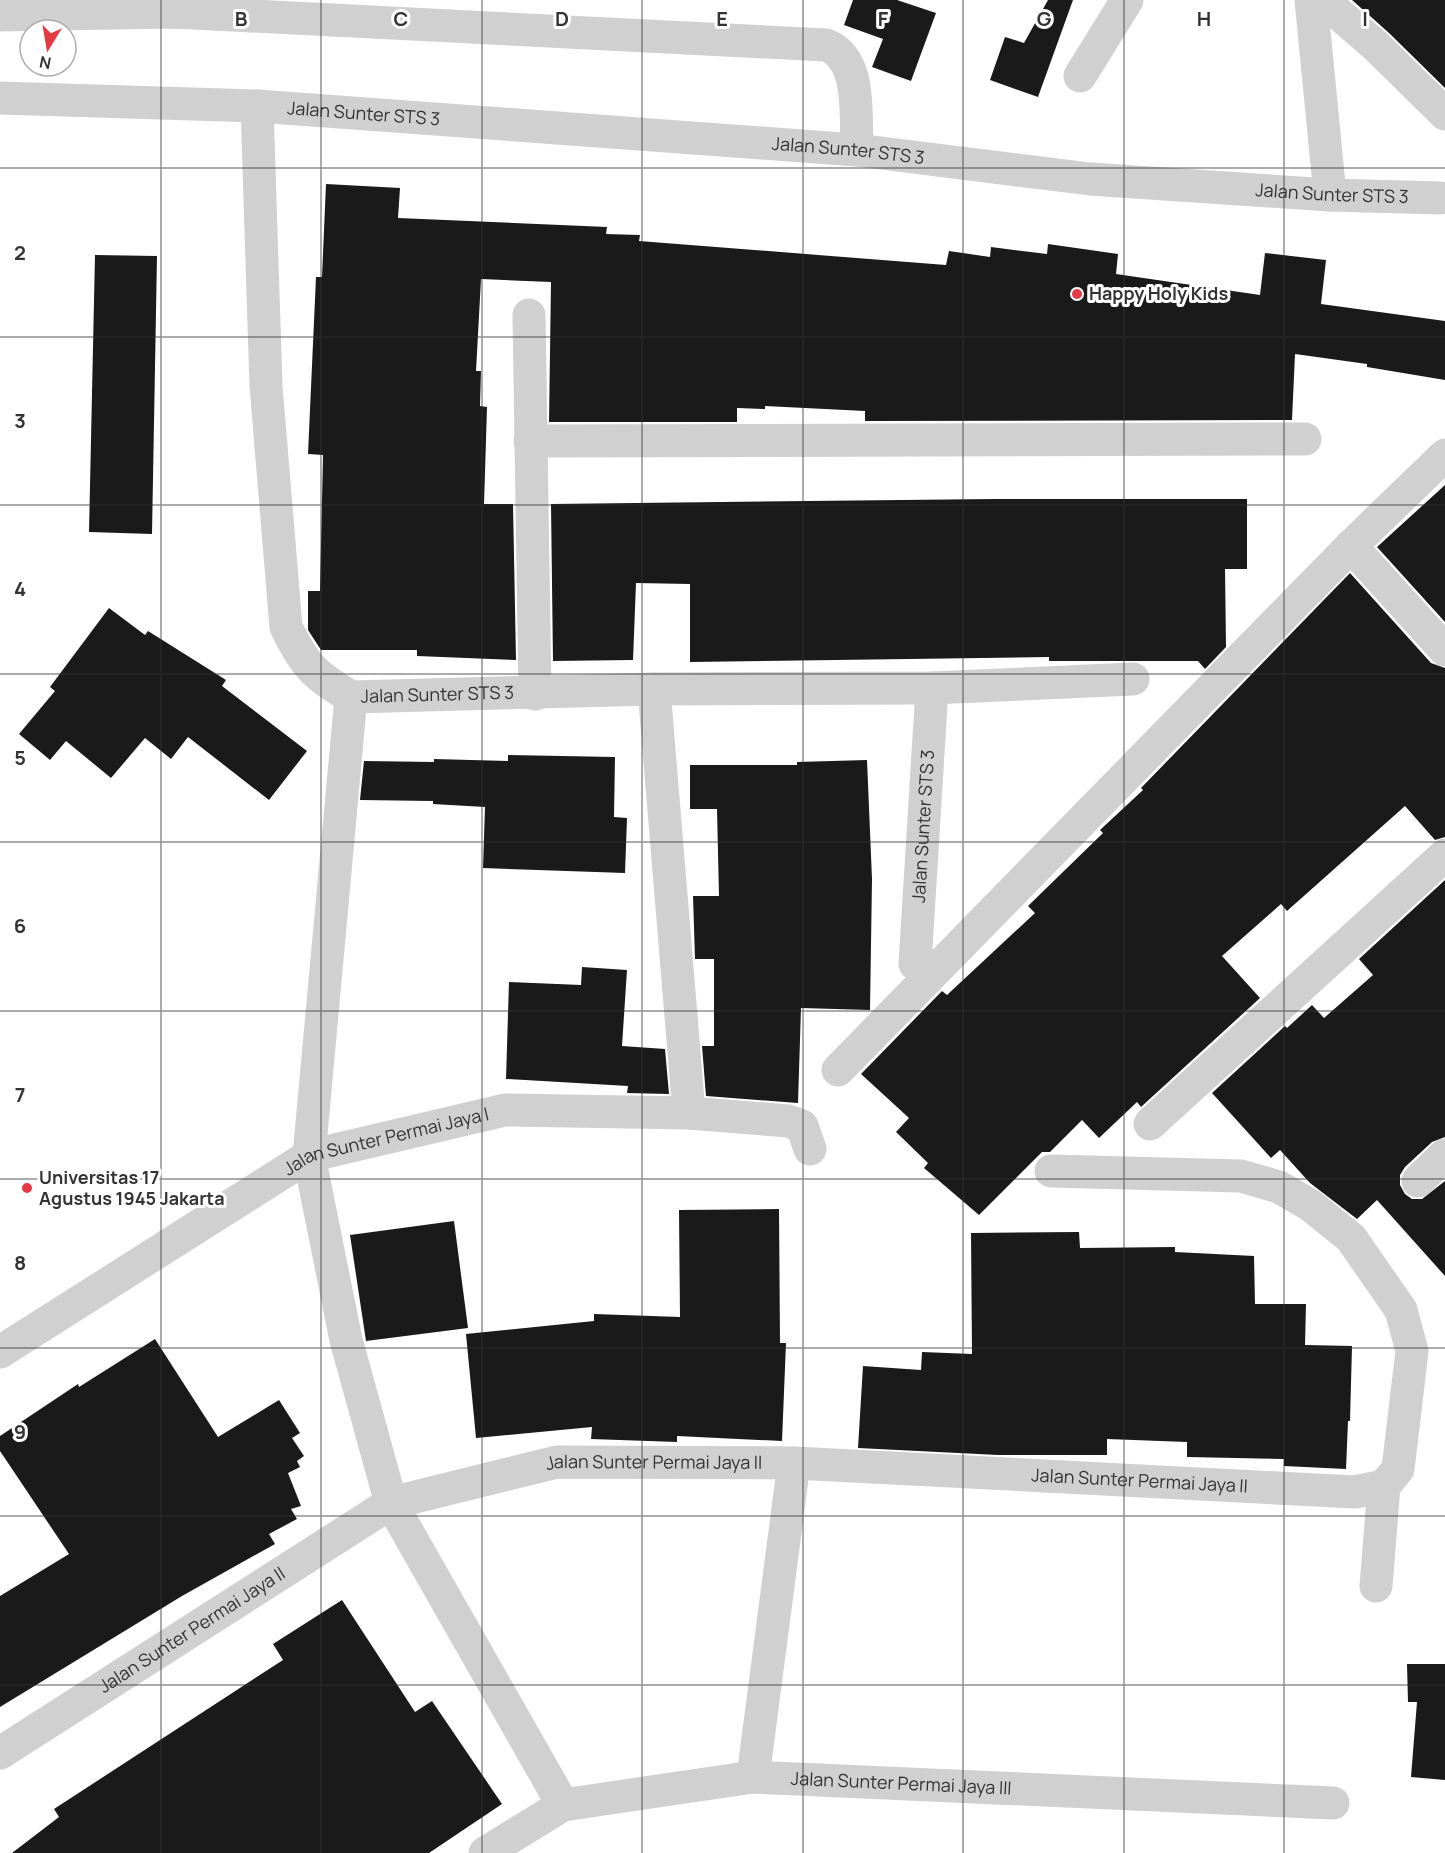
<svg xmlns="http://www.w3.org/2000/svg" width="1445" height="1853" font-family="Manrope,sans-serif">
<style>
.building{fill:#1a1a1a}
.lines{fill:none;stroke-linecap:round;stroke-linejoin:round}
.minor{stroke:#d0d0d0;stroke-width:33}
.grid{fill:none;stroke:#333;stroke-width:1.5;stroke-opacity:0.55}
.poi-dot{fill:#e63946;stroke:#fff;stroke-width:2}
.labels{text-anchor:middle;stroke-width:6;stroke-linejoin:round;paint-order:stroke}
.street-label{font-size:18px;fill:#333;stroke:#fff}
.poi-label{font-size:18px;font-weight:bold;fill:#333;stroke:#fff;text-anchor:start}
.grid-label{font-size:20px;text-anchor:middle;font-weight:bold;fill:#333;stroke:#fff;stroke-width:6;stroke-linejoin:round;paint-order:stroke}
</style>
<rect width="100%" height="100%" fill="#fff"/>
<!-- building -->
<path class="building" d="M853 0H897L936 13 911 81 872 67 883 39 844 25Z
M1048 0H1073L1038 97 990 80 1005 37 1024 43Z
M1352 0H1445V88L1389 33Z
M326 184 400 188 398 218 607 227 606 234 640 235 639 241 946 265 949 251 990 257 991 247 1047 254 1048 244 1118 254 1116 274 1260 295 1265 253 1326 260 1321 304 1445 321V380L1367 367V364L1295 354 1292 420 865 421V411L765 406V409L737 408V422H549L551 282 481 279 476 371H481L480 406 487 407 484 504H513L516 660 417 656V650H321L308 630V591H320L323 455 308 454 316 277H322Z
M95 255 157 256 152 534 89 532Z
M1445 485V622L1377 547Z
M994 499H1247V569H1225L1226 647 1205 669 1198 661H1049V657L690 662V584L636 583 633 660 553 661 551 504Z
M1350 573 1431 663 1445 668V837L1435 840 1405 806 1287 911 1281 904 1222 956 1260 998 1141 1107 1137 1102 1099 1138 1082 1120 1050 1152H1042L979 1215 924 1168 928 1163 896 1132 909 1118 861 1074 942 991 947 995 1035 913 1028 906 1103 833 1100 830 1143 790 1141 788Z
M109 608 145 635 148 631 226 680 222 686 307 751 269 800 188 737 171 759 145 738 111 778 66 741 50 760 19 734 55 691 50 687Z
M508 755 615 757 614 817 627 818 625 873 483 868 485 807 433 804V801L360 800 364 761 434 762V759L508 761Z
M867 760 872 879 870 1010 801 1008 798 1103 706 1096 702 1046H714V959H695L693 896H719L717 809H690V765H797V762Z
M1445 880V1137L1432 1142 1405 1167 1400 1175V1185L1405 1194 1412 1199H1422L1445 1181V1276L1377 1200 1357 1219 1310 1183 1280 1150 1271 1158 1212 1093 1285 1026 1287 1028 1312 1005 1324 1018 1373 975 1359 959Z
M582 967 627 970 622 1046 665 1049 669 1094 627 1093 628 1086 506 1079 509 982 581 985Z
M779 1209 780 1343H786L782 1441 677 1436V1442L591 1439 592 1427 476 1438 466 1334 594 1321V1314L680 1317 679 1210Z
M454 1221 468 1328 366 1341 350 1235Z
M1079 1232 1080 1248 1175 1247V1252L1254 1256 1255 1304H1306L1305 1345 1352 1346 1350 1421H1348L1346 1469 1284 1466V1459L1187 1457V1442L1107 1439V1455H998L858 1448 863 1366 921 1370 922 1352 972 1354 971 1233Z
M155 1339 218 1437 279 1400 300 1433 292 1438 304 1456 297 1461 300 1467 288 1473 301 1506 291 1509 297 1519 269 1534 275 1544 182 1596 0 1707V1596L69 1554 0 1451V1436L78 1384 79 1387Z
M342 1600 415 1712 432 1701 502 1804 429 1853H12L59 1817 54 1809 283 1660 273 1644Z
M1407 1664H1445V1780L1411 1777 1417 1702H1408Z"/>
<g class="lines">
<!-- minor -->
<g class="minor">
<path d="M1311 0 1330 195"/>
<path d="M1323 0 1377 47 1445 114"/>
<path d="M0 15 174 12 826 45C863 59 855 117 857 150"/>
<path d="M1080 76 1127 0"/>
<path id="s1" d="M0 98 257 106 857 150 1090 179 1330 195 1440 198"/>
<path id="s2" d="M257 106 266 386 286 627C305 666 314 675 351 697L654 689 932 688 1133 679"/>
<path d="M529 315 535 694"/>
<path d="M530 441 1305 439"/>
<path d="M1351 546 1445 650"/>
<path d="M654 689 689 1113"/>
<path d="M351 697 309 1156 346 1340 391 1503 563 1805"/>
<path id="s3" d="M915 964 932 688"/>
<path d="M838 1070 1351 546 1445 455"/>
<path d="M1150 1124 1445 855"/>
<path d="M1418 1181 1445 1155"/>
<path id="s4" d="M0 1352 309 1156 505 1110 689 1113 788 1121 802 1126 810 1149"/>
<path d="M1376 1586 1384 1486"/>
<path id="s5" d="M0 1753 391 1503 557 1462 794 1463 1355 1492 1384 1486 1398 1469 1412 1351 1401 1310 1351 1238 1310 1205 1279 1187 1241 1176 1051 1171"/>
<path d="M753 1777 794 1463"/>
<path id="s6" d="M485 1853 563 1805 753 1777 1333 1803"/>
</g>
</g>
<!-- grid -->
<path class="grid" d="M161 0V1853M321 0V1853M482 0V1853M642 0V1853M803 0V1853M963 0V1853M1124 0V1853M1284 0V1853M0 168H1445M0 337H1445M0 505H1445M0 674H1445M0 842H1445M0 1011H1445M0 1179H1445M0 1348H1445M0 1516H1445M0 1685H1445"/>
<!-- markers -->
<g class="poi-dot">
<circle cx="1077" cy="294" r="6"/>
<circle cx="27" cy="1188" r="6"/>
</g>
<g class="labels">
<!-- street labels -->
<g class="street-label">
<text dy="6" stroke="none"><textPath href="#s1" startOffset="364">Jalan Sunter STS 3</textPath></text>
<text dy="6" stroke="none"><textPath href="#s1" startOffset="850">Jalan Sunter STS 3</textPath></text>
<text dy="6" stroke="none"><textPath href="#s1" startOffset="1336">Jalan Sunter STS 3</textPath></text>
<text dy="6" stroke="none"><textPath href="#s2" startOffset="706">Jalan Sunter STS 3</textPath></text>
<text dy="6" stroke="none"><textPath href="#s3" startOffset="138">Jalan Sunter STS 3</textPath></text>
<text dy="6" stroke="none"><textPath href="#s4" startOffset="444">Jalan Sunter Permai Jaya I</textPath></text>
<text dy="6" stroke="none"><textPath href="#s5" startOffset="732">Jalan Sunter Permai Jaya II</textPath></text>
<text dy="6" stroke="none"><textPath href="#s5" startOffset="1218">Jalan Sunter Permai Jaya II</textPath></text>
<text dy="6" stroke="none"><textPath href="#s5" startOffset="228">Jalan Sunter Permai Jaya II</textPath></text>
<text dy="6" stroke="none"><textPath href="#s6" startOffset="432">Jalan Sunter Permai Jaya III</textPath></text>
</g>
<!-- poi labels -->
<g class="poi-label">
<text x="1089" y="300">Happy Holy Kids</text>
<text x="39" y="1184">Universitas 17<tspan x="39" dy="21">Agustus 1945 Jakarta</tspan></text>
</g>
</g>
<g class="grid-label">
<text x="241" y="26">B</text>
<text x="401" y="26">C</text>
<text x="562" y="26">D</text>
<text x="722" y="26">E</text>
<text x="883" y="26">F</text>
<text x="1044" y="26">G</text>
<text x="1204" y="26">H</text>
<text x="1365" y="26">I</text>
<text x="20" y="260">2</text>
<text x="20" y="428">3</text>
<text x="20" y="596">4</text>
<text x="20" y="765">5</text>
<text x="20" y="933">6</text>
<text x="20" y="1102">7</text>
<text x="20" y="1270">8</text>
<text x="20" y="1439">9</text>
</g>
<!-- north arrow -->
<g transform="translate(48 48) rotate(191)"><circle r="28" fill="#ffffff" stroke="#adadad" stroke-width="1.5"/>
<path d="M0-4.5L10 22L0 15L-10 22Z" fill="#e63946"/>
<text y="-9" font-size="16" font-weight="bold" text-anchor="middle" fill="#333333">N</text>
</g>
</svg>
